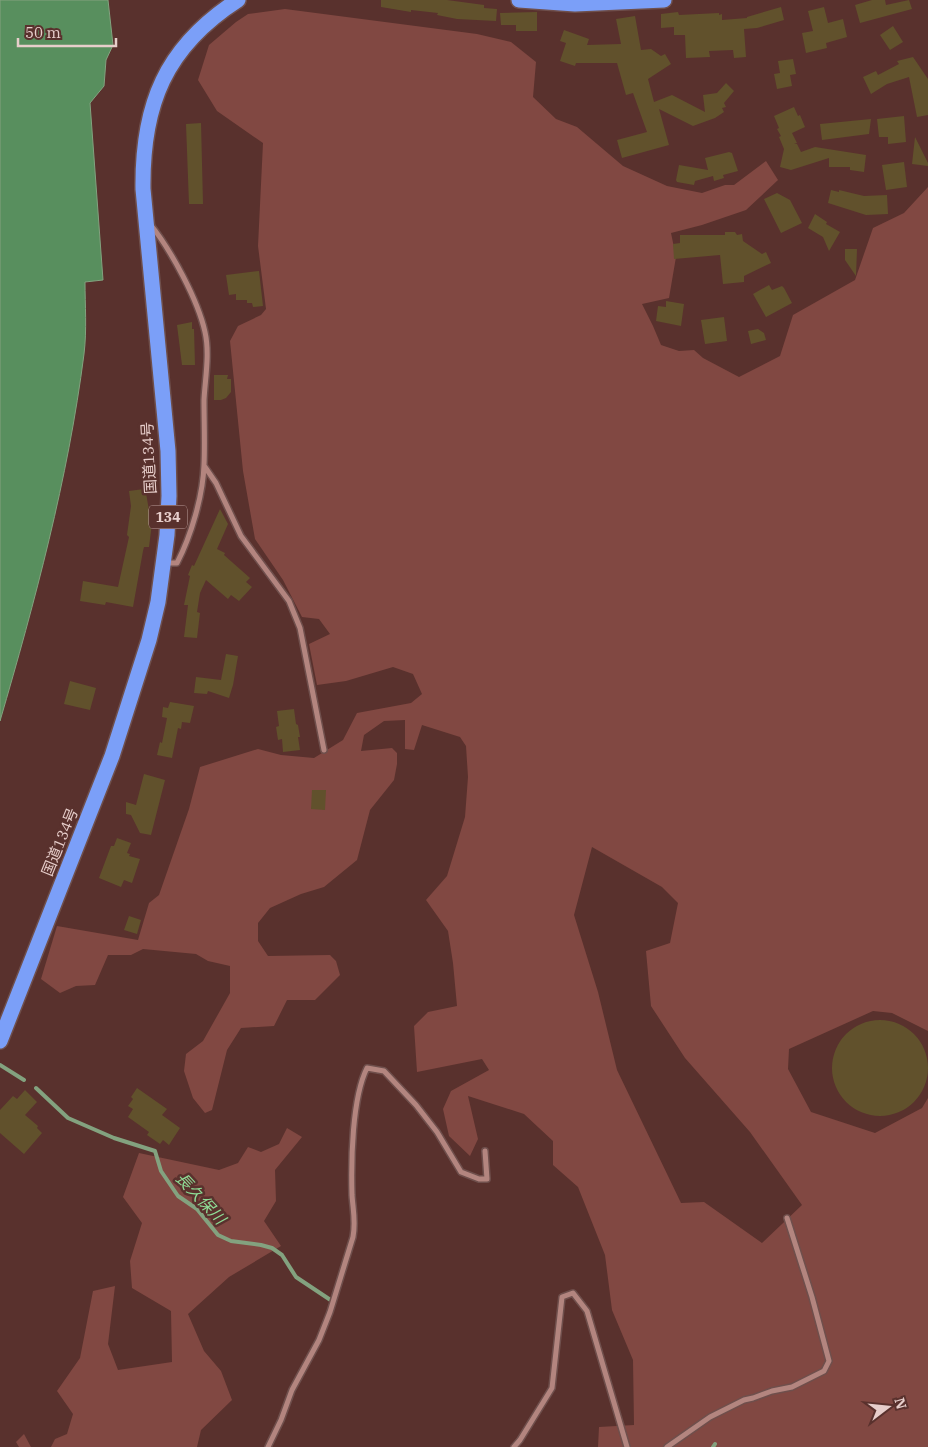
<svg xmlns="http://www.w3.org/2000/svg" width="928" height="1447" font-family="'IBM Plex Serif','Noto Sans JP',serif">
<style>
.green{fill:#814842;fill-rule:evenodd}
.water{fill:#588f5e;stroke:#83a27f}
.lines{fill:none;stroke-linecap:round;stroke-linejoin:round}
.stream{stroke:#83a27f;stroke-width:4}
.building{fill:#61512c}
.street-casing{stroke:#6f4f4c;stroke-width:8}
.highway-casing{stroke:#6f4f4c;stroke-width:18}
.street{stroke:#b3857f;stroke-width:5}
.highway{stroke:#7b9ff8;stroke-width:15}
.labels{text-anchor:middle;stroke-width:5;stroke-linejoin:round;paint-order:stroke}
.shield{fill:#59312d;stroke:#bc9f9c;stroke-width:1}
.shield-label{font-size:14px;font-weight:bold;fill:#e7cecb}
.street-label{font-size:15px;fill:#e7cecb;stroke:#59312d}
.water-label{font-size:16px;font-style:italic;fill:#8fdd96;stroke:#59312d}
</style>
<rect width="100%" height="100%" fill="#59312d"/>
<!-- green -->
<path class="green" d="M285 9 477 34 511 42 536 62 533 97 556 119 577 127 623 166 667 186 702 193 725 185H734L766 161 778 180 746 210 702 225 671 233 676 257 669 298 642 304 653 326 661 345 679 351 694 350 703 358 739 377 780 356 793 315 855 280 873 228 904 213 928 187V1031L892 1013 873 1011 789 1049 788 1069 811 1112 875 1133 922 1108 928 1098V1447H598L599 1427 634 1425 633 1360 612 1310 605 1255 578 1187 553 1165V1141L524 1114 468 1096 478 1139 470 1156 449 1136 443 1109 451 1091 489 1070 482 1059 417 1072 414 1026 428 1012 457 1006 453 963 448 931 426 900 447 876 465 817 468 777 466 746 460 737 422 725 414 750 405 749V720L384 721 364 735 361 751 392 748 397 753V764L394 780 370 810 357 860 324 887 301 894 270 908 258 923V941L268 956 330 955 336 961 340 975 315 1000H287L274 1026 241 1028 227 1050 212 1110 205 1113 193 1098 184 1071 186 1054 203 1041 230 993V966L208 961 196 954 143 949 131 955H108L95 985 76 986 60 993 41 979 57 926 138 940 149 903 159 895 189 809 200 767 258 749 281 755 314 758 343 740 357 713 411 703 422 694 413 674 393 667 346 681 317 685 309 644 330 634 319 619 302 617 283 580 255 539 243 471 230 341 238 326 261 315 266 309 258 246 263 143 217 111 198 80 209 45 236 22 248 14ZM592 847 662 887 678 903 670 943 646 951 651 1006 685 1058 750 1132 802 1205 762 1243 704 1202 681 1203 617 1070 598 992 574 915Z
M287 1128 302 1137 275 1170 276 1201 264 1221 281 1246 229 1277 188 1314 204 1351 221 1371 232 1400 201 1430 197 1447H51L55 1439 67 1434 73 1414 57 1391 80 1358 93 1291 115 1286 108 1344 118 1370 172 1362 171 1311 132 1288 130 1261 142 1223 123 1197 139 1153 219 1170 238 1163 248 1147 261 1152 279 1144Z
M24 1434 31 1447H19L16 1442Z"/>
<!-- water -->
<path class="water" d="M0 0H108L113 45 106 60 104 86 90 103 103 280 85 282C85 305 87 330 84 354 68 479 35 601 0 721Z"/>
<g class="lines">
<!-- stream -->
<path class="stream" d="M0 1065 24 1080
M36 1088 68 1118 114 1138 155 1151 161 1171 178 1196 197 1209 218 1235 231 1241 261 1245 272 1248 282 1255 296 1277 332 1301
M713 1447 715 1444"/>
</g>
<!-- building -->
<path class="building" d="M381 0H447L484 5V8L497 9 496 21 457 19 437 15 438 13 411 10V12L381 7Z
M872 0H885L886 5 909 0 912 9 860 23 855 5Z
M781 7 784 20 757 28 744 29 746 57 734 58 733 50 709 51 710 57 686 58 685 35H674V27L661 28V14L678 12 679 15 719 13V15L722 14V20L747 18V17Z
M824 7 828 23 843 19 847 37 826 43 827 48 806 53 802 33 813 31 808 11Z
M537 12V31H516V25H501L500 13Z
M635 16 641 50 651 49 661 56 665 54 671 64 648 79 654 102 672 95 705 112 703 95 717 93 726 83 734 91 724 103 726 107 722 108 724 112 715 118 693 126 659 109 669 145 622 158 617 140 647 132 633 93 626 95 617 63H576L575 66 560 61 566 43 560 41 564 30 589 39 587 45 621 44 616 19Z
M893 26 903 42 890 50 880 35Z
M913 57 928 79V115L917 117 909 77 887 84 871 94 863 77 876 71 878 75 899 64 897 61Z
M793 59 796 74 790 75 792 86 777 89 774 74 780 73 778 61Z
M794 107 798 116 800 115 805 127 792 133 797 143 794 144H797L801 152 815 147 866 155 864 172 850 170V167H829V158L791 170 780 167 784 149 779 137 781 136 777 129 779 128 774 116Z
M904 116 906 142 888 144V137H879L877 119Z
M871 119 869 134 822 140 820 124Z
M201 123 203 204H189L186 124Z
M915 137 928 163V166L912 164Z
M729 152 732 153 738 171 723 175 724 178 714 181 713 176 695 181 694 185 677 182 676 180 679 165 708 170 705 158Z
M904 162 907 187 886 190 882 165Z
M831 190 839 192V190L864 196 887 195 888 214 866 215 828 203Z
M777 193 790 200 802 223 781 233 764 199Z
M815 214 827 222 826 224 840 232 829 251 823 237 808 228Z
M725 232H735L737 235 742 234 743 241 762 254 766 252 771 263 744 276V282L723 284 720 255 674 259 673 244 680 243V235H725Z
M845 249H857L856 276 845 260Z
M259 271 263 306 253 307 252 303H247V300H236V294L229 295 226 275Z
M769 285 772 290 782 286 784 288 792 303 766 317 753 294Z
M666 301 684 304 681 326 656 321 658 306 666 307Z
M724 317 727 341 705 344 701 320Z
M192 322V329H194L195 365H182L177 325Z
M758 329 764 333 766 340 751 344 748 331Z
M214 375H228L227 379H231V392L226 398 221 400H214Z
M144 489V493H146L151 522 152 523 149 547H144L143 551 133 607 106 602 105 605 80 601 83 581 118 587 129 537 127 535 131 506 129 491Z
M220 509 228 524 217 549 225 553 224 555 250 578 246 582 252 587 239 601 231 595 228 599 206 580 200 593 197 612 200 613 197 638 184 637 188 605H184L190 576 188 575 192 565 194 566Z
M226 654 238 656 233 685 229 698 208 691 207 694 194 693 196 677 221 680Z
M70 681 96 688 90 710 64 704Z
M170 702 194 706 190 723 182 722 181 729 178 728 172 758 157 755 160 742 162 743 167 718 162 717 163 707 168 708Z
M294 709 296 724 298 725 300 737H298L300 750 283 752 282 739 278 740 276 727 279 726 277 711Z
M144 774 165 780 151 835 140 833 131 815 126 814V802L136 805Z
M312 790H326L325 810 311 809Z
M117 838 131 843 127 853 130 854 129 856 140 859 132 883 124 880 121 887 99 878 111 846H114Z
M129 916 141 920 137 934 124 930Z
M832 1068a48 48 0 1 1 96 0a48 48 0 1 1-96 0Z
M137 1088 167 1109 162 1115 180 1128 169 1145 163 1140 160 1144 147 1135 149 1132 128 1117 133 1109 128 1106 133 1099 131 1097Z
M25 1090 37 1102 25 1115 38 1126 37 1128 42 1133 24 1154 0 1133V1110L13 1096 17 1099Z"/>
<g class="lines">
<defs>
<path id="street" d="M150 224C171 250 198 300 205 332 210 354 205 379 204 400 204 422 205 444 204 465 203 496 191 536 177 563H165
M205 467 216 483 241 536 289 601 300 628 324 750
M268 1447 281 1420 292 1390 319 1340 330 1312 353 1237C356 1222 353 1210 352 1195 351 1161 352 1098 367 1068L384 1071 416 1105 437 1132 461 1172 479 1179H487L485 1151
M514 1447 520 1440 552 1388 562 1297 573 1293 587 1311 627 1447
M667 1447 710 1417 744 1400 753 1398 772 1391 792 1387 824 1371 829 1361 812 1297 787 1218"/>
<path id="highway" d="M519 0 575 4 664 0
M0 1041 112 756 149 640 158 602 167 535 169 496 168 451 143 189C142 105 165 47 238 0"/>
</defs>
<!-- street casing -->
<use href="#street" class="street-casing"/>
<!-- highway casing -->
<use href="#highway" class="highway-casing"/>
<!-- street -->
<use href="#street" class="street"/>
<!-- highway -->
<use href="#highway" class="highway"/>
</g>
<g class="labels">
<!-- shield labels -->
<rect class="shield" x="149" y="505.5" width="38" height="23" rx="4"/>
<g class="shield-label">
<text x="168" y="522">134</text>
</g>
<!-- street labels -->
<g class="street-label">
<text transform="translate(149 458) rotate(-93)" y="5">国道134号</text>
<text transform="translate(60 842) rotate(-68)" y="5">国道134号</text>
</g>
<!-- water labels -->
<g class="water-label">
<text transform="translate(201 1198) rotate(47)" y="6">長久保川</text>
</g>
</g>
<!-- north arrow -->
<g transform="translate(888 1407) rotate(74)" stroke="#59312d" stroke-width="4" paint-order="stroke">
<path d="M0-4L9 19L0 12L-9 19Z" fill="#e7cecb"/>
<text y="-8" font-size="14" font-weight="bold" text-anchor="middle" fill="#e7cecb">N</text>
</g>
<!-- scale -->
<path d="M18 38v8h98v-8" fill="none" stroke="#e7cecb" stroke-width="2.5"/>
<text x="25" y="38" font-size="15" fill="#e7cecb" stroke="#59312d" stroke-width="4" paint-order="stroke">50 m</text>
</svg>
